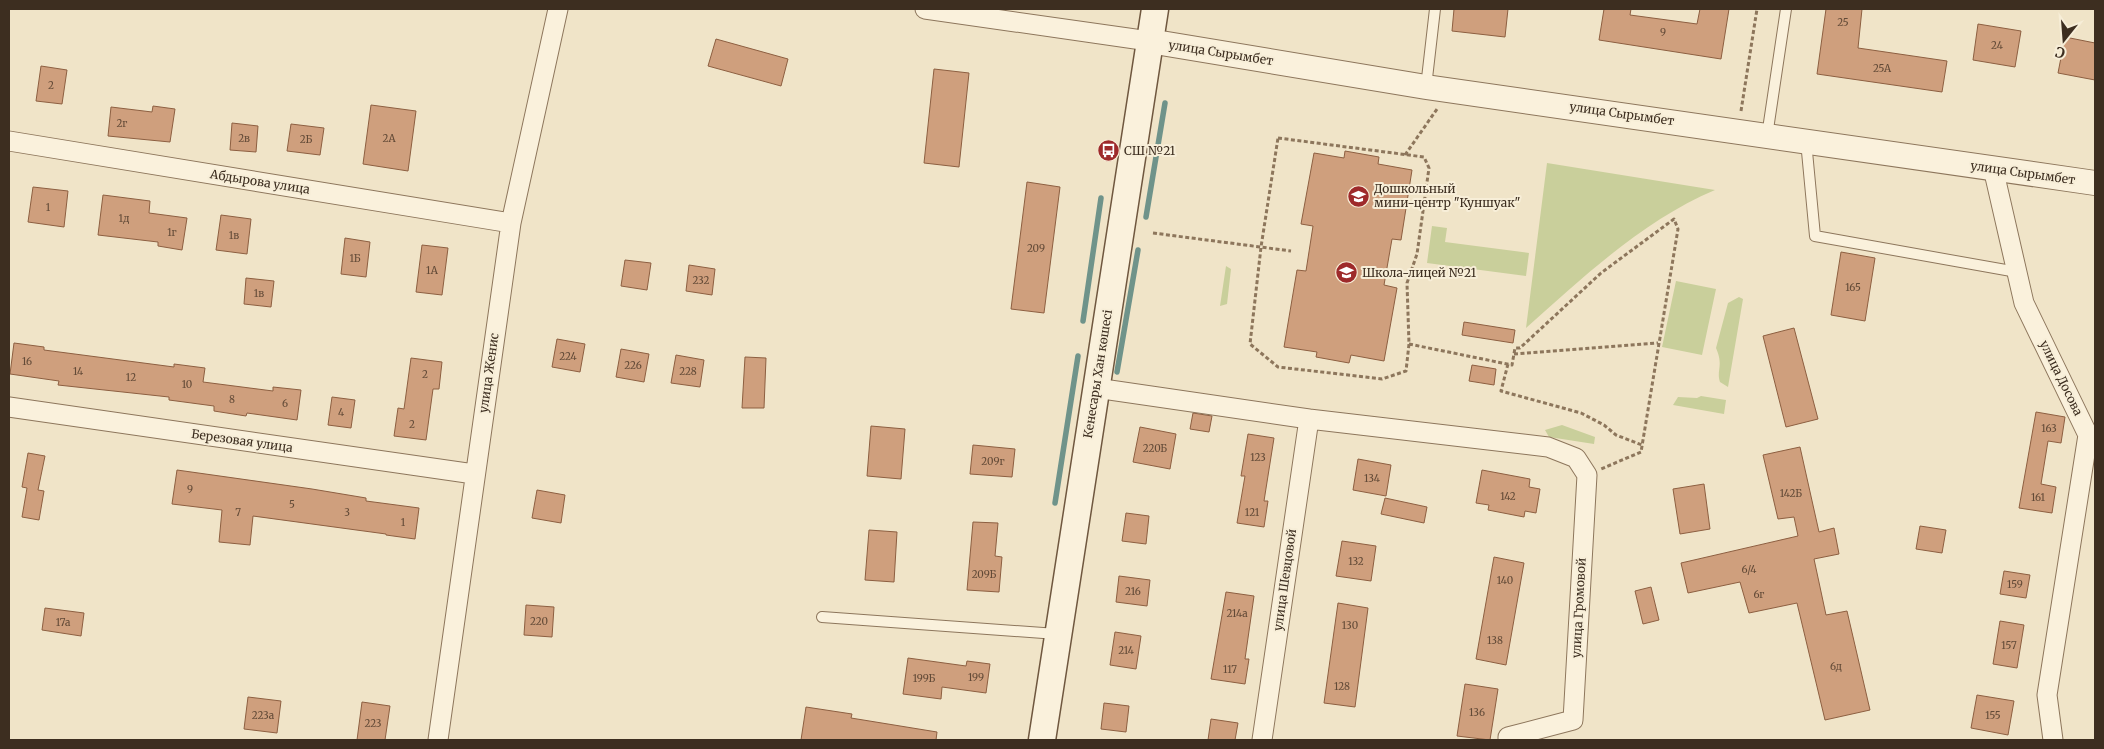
<svg xmlns="http://www.w3.org/2000/svg" width="2104" height="749" font-family="Merriweather,serif">
<style>
.green{fill:#c9cf9b}
.lines{fill:none;stroke-linecap:round;stroke-linejoin:round}
.stream{stroke:#6f938a;stroke-width:5.5}
.building{fill:#cf9f7d;stroke:#8d5f41}
.service-casing{stroke:#8d765c;stroke-width:12}
.minor-casing{stroke:#8d765c;stroke-width:21}
.tertiary-casing{stroke:#8d765c;stroke-width:26}
.secondary-casing{stroke:#6f573f;stroke-width:29}
.path{stroke:#8d765c;stroke-width:3;stroke-dasharray:4 2.5;stroke-linecap:butt}
.service{stroke:#faf1dc;stroke-width:10}
.minor{stroke:#faf1dc;stroke-width:19}
.tertiary{stroke:#faf1dc;stroke-width:24}
.secondary{stroke:#faf1dc;stroke-width:26}
.labels{text-anchor:middle;stroke-width:4;stroke-linejoin:round;paint-order:stroke}
.number-label{font-size:10px;fill:#624a37}
.street-label{font-size:12px;fill:#3d2e20;stroke:#f7eed8}
.poi-label{font-size:12px;fill:#3d2e20;stroke:#f7eed8;text-anchor:start}
</style>
<rect width="100%" height="100%" fill="#f0e4c8"/>
<!-- green -->
<path class="green" d="M1547 163 1715 190C1644 220 1583 277 1526 328Z
M1432 226 1447 228 1445 242 1529 253 1526 276 1427 263Z
M1226 266 1231 269 1227 304 1220 306Z
M1676 281 1716 289 1702 355 1662 347Z
M1739 297 1743 299 1728 387 1720 382C1716 370 1724 366 1716 348L1728 303Z
M1701 396 1726 400 1724 414 1673 405 1678 397 1697 398Z
M1562 425 1595 437 1594 444 1549 437 1545 430Z"/>
<g class="lines">
<!-- stream -->
<path class="stream" d="M1146 217 1165 103
M1083 321 1101 198
M1117 372 1138 250
M1055 503 1078 356"/>
</g>
<!-- building -->
<path class="building" d="M1454 9H1508L1505 37 1452 31Z
M1604 9H1631L1630 15 1697 24 1700 9H1729L1721 59 1599 40Z
M1826 9H1862L1858 48 1947 61 1942 92 1817 74Z
M1978 24 2021 31 2015 67 1973 60Z
M2065 37 2095 43V80L2058 73Z
M716 39 788 59 781 86 708 66Z
M41 66 67 70 62 104 36 101Z
M934 69 969 73 959 167 924 163Z
M371 105 416 111 408 171 363 164Z
M153 106 175 109 170 142 108 136 111 107 152 112Z
M232 123 258 126 256 152 230 150Z
M291 124 324 128 320 155 287 151Z
M1345 151 1379 157 1378 164 1412 170 1401 240 1392 239 1384 285 1397 288 1384 361 1351 355 1349 363 1316 357 1317 352 1284 347 1297 270 1306 271 1313 226 1301 224 1314 153 1344 158Z
M1027 182 1060 187 1044 313 1011 309Z
M33 187 68 191 64 227 28 222Z
M103 195 150 201 149 213 187 218 182 250 158 246V242L98 235Z
M221 215 251 219 247 254 216 250Z
M345 238 370 242 366 277 341 274Z
M422 245 448 248 442 295 416 292Z
M1841 252 1875 258 1865 321 1831 315Z
M625 260 651 263 647 290 621 286Z
M689 265 715 269 712 295 686 291Z
M246 278 274 281 271 307 244 304Z
M1464 322 1515 330 1513 343 1462 335Z
M1794 328 1818 419 1786 427 1763 336Z
M557 339 585 344 580 372 552 367Z
M14 343 44 347V350L174 367V364L205 368 203 382 273 391V387L301 390 297 420 247 413 246 416 214 411V406L169 400V397L58 385 59 381 10 374Z
M621 349 649 354 644 382 616 377Z
M676 355 704 360 700 387 671 383Z
M745 357 766 358 764 408H742Z
M411 358 442 362 439 389H433L426 440 394 436 398 408 404 409Z
M1472 365 1496 369 1494 385 1469 381Z
M332 397 355 400 351 428 328 425Z
M2036 412 2065 417 2061 443 2048 441 2041 484 2056 487 2052 513 2019 508Z
M1193 413 1212 416 1209 432 1190 429Z
M871 426 905 429 901 479 867 476Z
M1140 427 1176 434 1170 469 1133 462Z
M1248 434 1274 438 1264 501H1268L1264 527 1237 523 1245 476H1241Z
M973 445 1015 449 1012 477 970 474Z
M1800 447 1819 532 1834 528 1839 554 1814 559 1826 615 1847 611 1870 710 1825 720 1797 603 1749 613 1740 582 1688 593 1681 563 1798 536 1794 517 1778 519 1763 455Z
M28 453 45 456 38 490 44 491 39 520 22 517 27 488 22 487Z
M1358 459 1391 465 1386 496 1353 490Z
M177 470 312 489 366 498V501L419 508 415 539 386 535V534L253 516 250 545 219 542 222 510 172 504Z
M1482 470 1530 479 1529 487 1540 489 1536 513 1525 511 1524 517 1488 510 1489 505 1476 503Z
M1704 484 1710 529 1680 534 1673 489Z
M537 490 565 495 561 523 532 518Z
M1385 498 1427 507 1424 523 1381 514Z
M1126 513 1149 516 1146 544 1122 541Z
M973 522 998 523 995 556 1002 557 999 592 967 590Z
M1920 526 1946 530 1942 553 1916 549Z
M869 530 897 532 894 582 865 580Z
M1342 541 1376 546 1371 581 1336 576Z
M1494 557 1524 563 1506 665 1476 659Z
M2004 571 2030 575 2026 598 2000 594Z
M1119 576 1150 580 1147 606 1116 602Z
M1651 587 1659 620 1643 624 1635 591Z
M1226 592 1254 596 1245 659H1249L1245 684 1211 679Z
M1338 603 1368 608 1355 707 1324 703Z
M526 605 554 607 552 637 524 635Z
M45 608 84 613 81 636 42 630Z
M2000 621 2024 625 2017 668 1993 664Z
M1115 632 1141 636 1136 669 1110 665Z
M908 658 966 666 967 661 990 664 986 693 942 687 941 699 903 694Z
M1465 684 1498 689 1490 740 1457 736Z
M1977 695 2014 701 2008 735 1971 728Z
M248 697 281 701 277 733 244 729Z
M362 702 390 706 385 740H357Z
M1104 703 1129 706 1126 732 1101 729Z
M806 707 852 714 851 718 937 732 936 740H801Z
M1211 719 1238 723 1235 740H1208Z"/>
<g class="lines">
<defs>
<path id="service" d="M1426 87 1435 9
M1767 136 1786 9
M1806 141 1815 236 2017 272
M822 617 1057 634"/>
<path id="minor" d="M925 9 1149 41
M9 141 511 223
M1993 168 2024 303 2088 435 2047 695 2053 740
M1096 388 1309 419 1548 447 1576 458 1587 475 1573 720 1508 737V740
M9 407 474 474
M438 740 511 223 558 9
M1262 740 1309 419"/>
<path id="tertiary" d="M1149 41 1426 87 2095 183"/>
<path id="secondary" d="M1042 740 1155 9"/>
</defs>
<!-- service casing -->
<use href="#service" class="service-casing"/>
<!-- minor casing -->
<use href="#minor" class="minor-casing"/>
<!-- tertiary casing -->
<use href="#tertiary" class="tertiary-casing"/>
<!-- secondary casing -->
<use href="#secondary" class="secondary-casing"/>
<!-- path -->
<path class="path" d="M1741 111 1757 9
M1278 138 1424 157 1429 168 1417 254 1407 283 1409 344 1406 371 1382 379 1278 367 1250 344 1261 247Z
M1405 155 1437 109
M1153 233 1291 251
M1409 344 1512 365 1515 348H1520L1601 273 1674 219 1678 229 1641 452 1601 469
M1514 354 1658 343
M1508 364 1501 391 1581 413 1604 425 1616 435 1642 445"/>
<!-- service -->
<use href="#service" class="service"/>
<!-- minor -->
<use href="#minor" class="minor"/>
<!-- tertiary -->
<use href="#tertiary" class="tertiary"/>
<!-- secondary -->
<use href="#secondary" class="secondary"/>
</g>
<!-- icons -->
<defs>
<symbol id="bus-disc" viewBox="-11 -11 22 22"><circle r="9.5" fill="#9e2a2b" stroke="#f7eed8"/><path d="M-5-6H5V4H4V6H2V4H-2V6H-4V4H-5ZM-3.5-4V0h7V-4ZM-3.5 1.2v1.5H-2V1.2ZM2 1.2v1.5H3.5V1.2Z" fill="#fff"/></symbol>
<symbol id="school-disc" viewBox="-11 -11 22 22"><circle r="9.5" fill="#9e2a2b" stroke="#f7eed8"/><path d="M0-5L7-2L0 1L-7-2ZM-4 1L0 2.5L4 1V4Q0 6-4 4Z" fill="#fff"/></symbol>
</defs>
<g fill-rule="evenodd">
<use href="#bus-disc" x="1096" y="138" width="25" height="25"/>
<use href="#school-disc" x="1346" y="184" width="25" height="25"/>
<use href="#school-disc" x="1334" y="260" width="25" height="25"/>
</g>
<g class="labels">
<!-- number labels -->
<g class="number-label">
<text x="1843" y="26">25</text>
<text x="1663" y="36">9</text>
<text x="1997" y="49">24</text>
<text x="1882" y="72">25А</text>
<text x="51" y="89">2</text>
<text x="122" y="127">2г</text>
<text x="244" y="142">2в</text>
<text x="389" y="142">2А</text>
<text x="306" y="143">2Б</text>
<text x="48" y="211">1</text>
<text x="124" y="222">1д</text>
<text x="172" y="236">1г</text>
<text x="234" y="239">1в</text>
<text x="1036" y="252">209</text>
<text x="355" y="262">1Б</text>
<text x="432" y="274">1А</text>
<text x="701" y="284">232</text>
<text x="1853" y="291">165</text>
<text x="259" y="297">1в</text>
<text x="568" y="360">224</text>
<text x="27" y="365">16</text>
<text x="633" y="369">226</text>
<text x="78" y="375">14</text>
<text x="688" y="375">228</text>
<text x="425" y="378">2</text>
<text x="131" y="381">12</text>
<text x="187" y="388">10</text>
<text x="232" y="403">8</text>
<text x="285" y="407">6</text>
<text x="341" y="416">4</text>
<text x="412" y="428">2</text>
<text x="2049" y="432">163</text>
<text x="1155" y="452">220Б</text>
<text x="1258" y="461">123</text>
<text x="993" y="465">209г</text>
<text x="1372" y="482">134</text>
<text x="190" y="493">9</text>
<text x="1791" y="497">142Б</text>
<text x="1508" y="500">142</text>
<text x="2038" y="501">161</text>
<text x="292" y="508">5</text>
<text x="238" y="516">7</text>
<text x="347" y="516">3</text>
<text x="1252" y="516">121</text>
<text x="403" y="526">1</text>
<text x="1356" y="565">132</text>
<text x="1749" y="573">6/4</text>
<text x="984" y="578">209Б</text>
<text x="1505" y="584">140</text>
<text x="2015" y="588">159</text>
<text x="1133" y="595">216</text>
<text x="1759" y="598">6г</text>
<text x="1237" y="617">214а</text>
<text x="539" y="625">220</text>
<text x="63" y="626">17а</text>
<text x="1350" y="629">130</text>
<text x="1495" y="644">138</text>
<text x="2009" y="649">157</text>
<text x="1126" y="654">214</text>
<text x="1836" y="670">6д</text>
<text x="1230" y="673">117</text>
<text x="976" y="681">199</text>
<text x="924" y="682">199Б</text>
<text x="1342" y="690">128</text>
<text x="1477" y="716">136</text>
<text x="263" y="719">223а</text>
<text x="1993" y="719">155</text>
<text x="373" y="727">223</text>
</g>
<!-- street labels -->
<g class="street-label">
<text transform="translate(1221 53) rotate(9)" y="4">улица Сырымбет</text>
<text transform="translate(1622 114) rotate(8)" y="4">улица Сырымбет</text>
<text transform="translate(2023 173) rotate(8)" y="4">улица Сырымбет</text>
<text transform="translate(260 182) rotate(9)" y="4">Абдырова улица</text>
<text transform="translate(489 373) rotate(-82)" y="4">улица Женис</text>
<text transform="translate(1098 374) rotate(-81)" y="4">Кенесары Хан көшесі</text>
<text transform="translate(2061 378) rotate(64)" y="4">улица Досова</text>
<text transform="translate(242 441) rotate(8)" y="4">Березовая улица</text>
<text transform="translate(1285 580) rotate(-82)" y="4">улица Шевцовой</text>
<text transform="translate(1579 608) rotate(-87)" y="4">улица Громовой</text>
</g>
<!-- poi labels -->
<g class="poi-label">
<text x="1124" y="155">СШ №21</text>
<text x="1374" y="193">Дошкольный<tspan x="1374" dy="14">мини-центр "Куншуак"</tspan></text>
<text x="1362" y="277">Школа-лицей №21</text>
</g>
</g>
<!-- border -->
<rect width="2104" height="749" fill="none" stroke="#3d2e20" stroke-width="20"/>
<!-- north arrow -->
<g transform="translate(2064 40) rotate(197)" stroke="#f7eed8" stroke-width="4" paint-order="stroke">
<path d="M0-4L9 19L0 12L-9 19Z" fill="#3d2e20"/>
<text y="-8" font-size="14" font-weight="bold" text-anchor="middle" fill="#3d2e20">С</text>
</g>
</svg>
